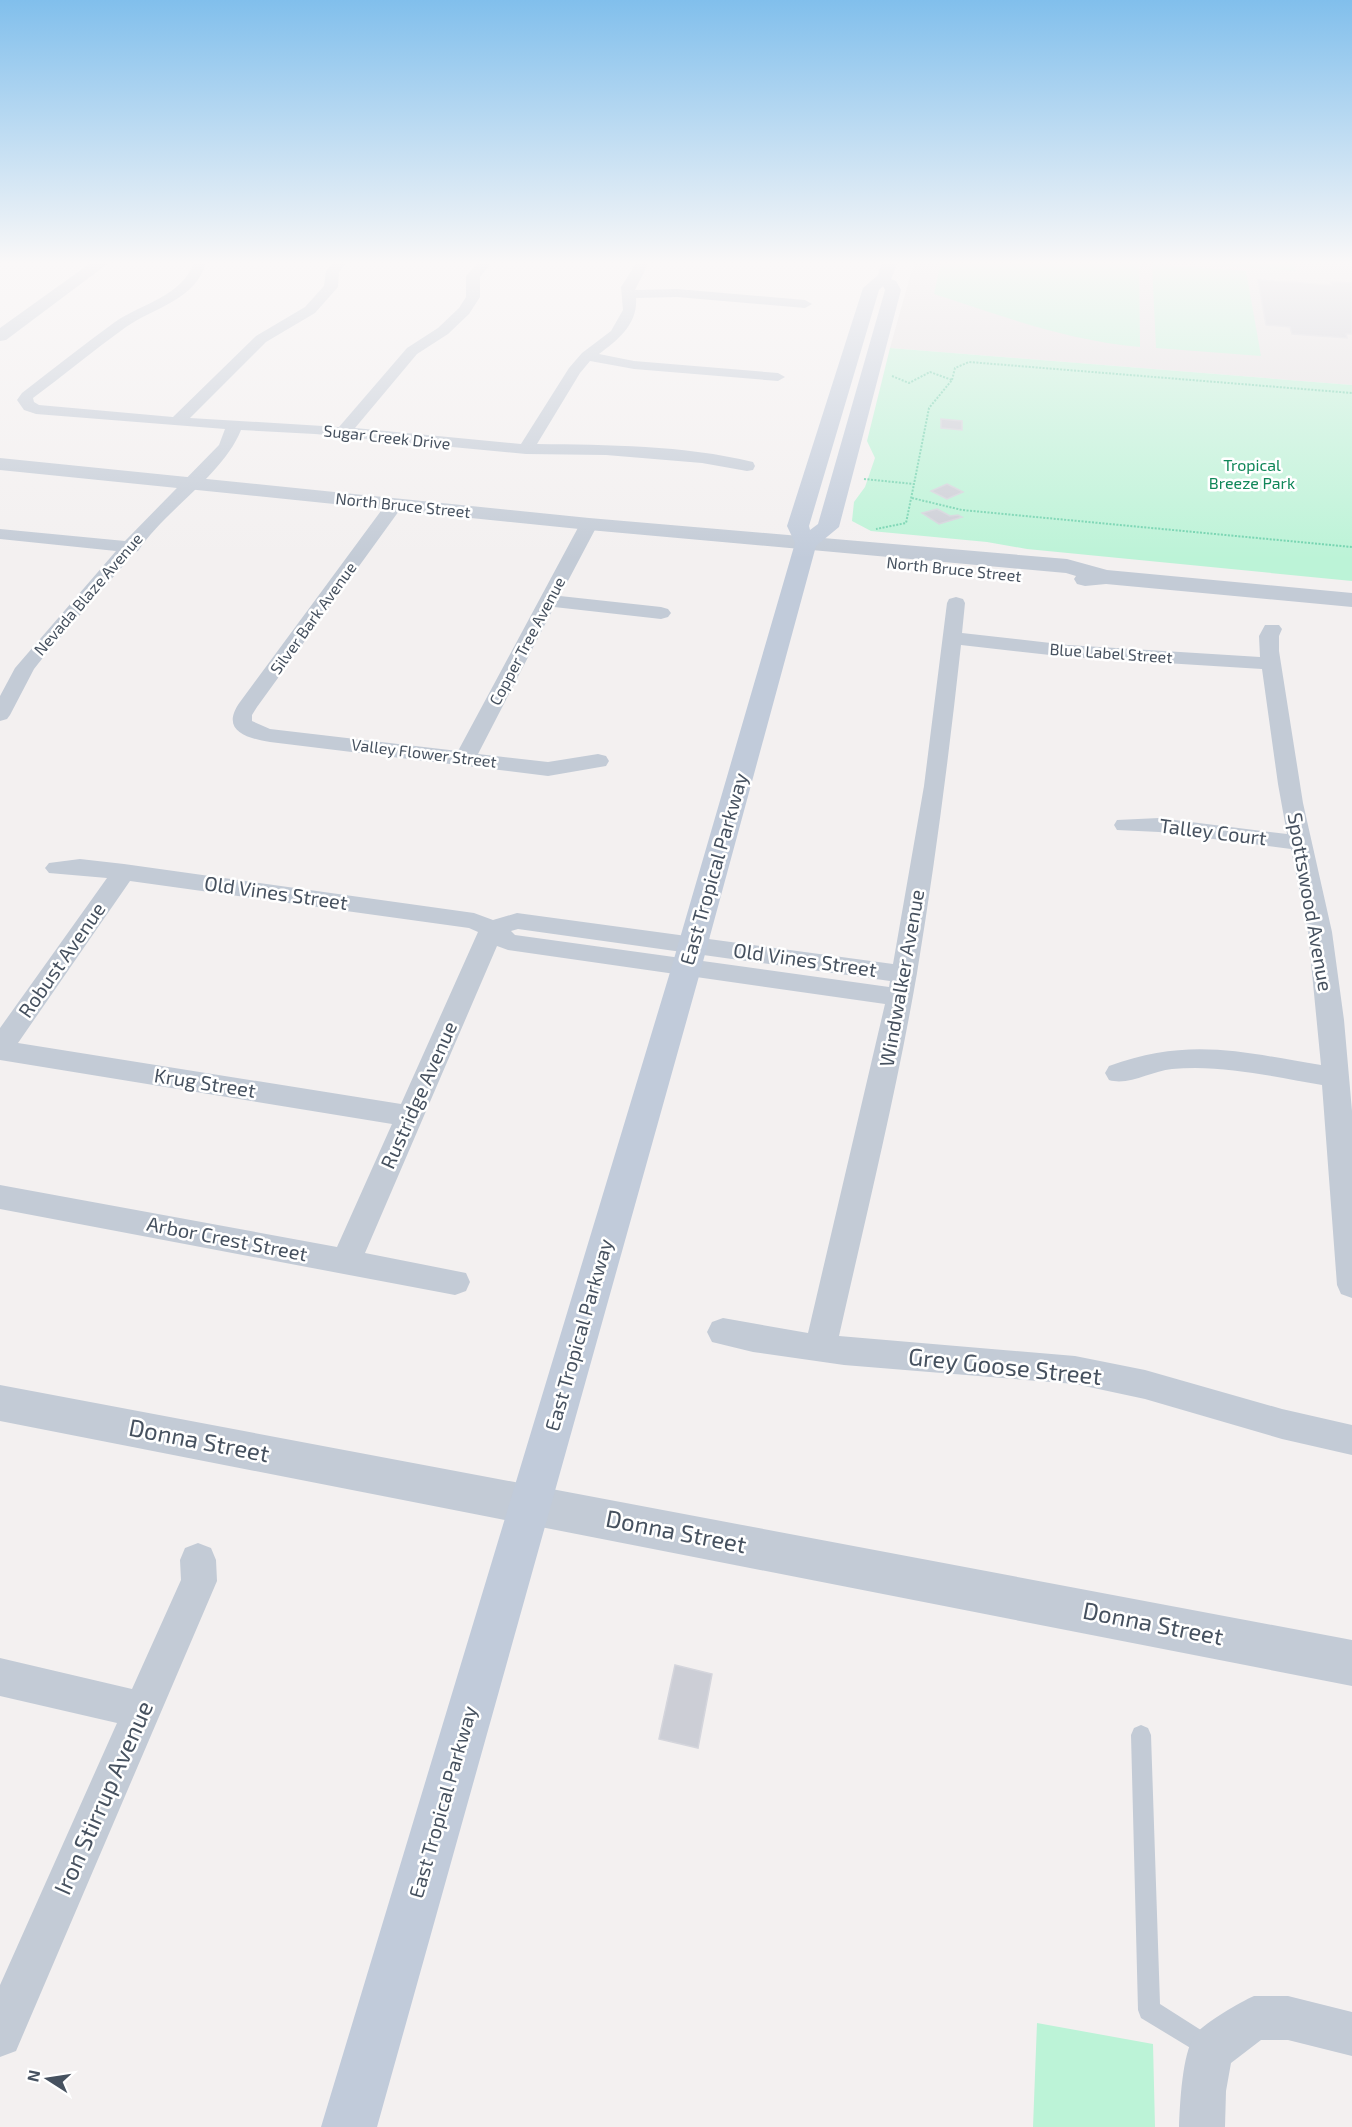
<svg xmlns="http://www.w3.org/2000/svg" width="1352" height="2127" font-family="'Exo 2',sans-serif">
<style>
.education{fill:#e4e1e2}
.green{fill:#bcf3d7}
.building{fill:#ccced6;stroke:#d4d5dc;stroke-width:1.5}
.lines{fill:none;stroke-linecap:round;stroke-linejoin:round}
.path{stroke:#71d3ae;stroke-width:2;stroke-dasharray:2 1.5;stroke-linecap:butt}
.service{fill:#c3cbd6;fill-rule:evenodd}
.minor{fill:#c3cbd6;fill-rule:evenodd}
.tertiary{fill:#c3cbd6;fill-rule:evenodd}
.secondary{fill:#c1cbda;fill-rule:evenodd}
.labels{text-anchor:middle;stroke-width:5;stroke-linejoin:round;paint-order:stroke}
.far-street-label{font-size:16px;fill:#46515f;stroke:#fff}
.far-park-label{font-size:16px;fill:#108759;stroke:#fff}
.street-label{font-size:20px;fill:#46515f;stroke:#fff}
.near-street-label{font-size:24px;fill:#46515f;stroke:#fff}
</style>
<rect width="100%" height="100%" fill="#f3f0f0"/>
<!-- education -->
<path class="education" d="M914 262H1352V385L890 348Z"/>
<!-- green -->
<path class="green" d="M941 262H1139L1140 347C1065 340 1005 317 934 294Z
M1160 262H1294L1296 271Z
M1152 264 1246 271 1261 356 1156 348Z
M890 348 1352 385V581L1027 549 987 542 871 531 852 521 854 502 865 487 875 458 867 441Z
M1037 2023 1153 2044 1155 2127H1033Z"/>
<!-- building -->
<path class="building" d="M1258 280 1332 285 1331 282 1352 283V334H1346L1347 338 1292 334 1290 327 1266 325Z
M941 419 962 421V430L941 428Z
M947 484 963 492 947 499 931 491Z
M937 509 950 516 958 515 962 517 939 524 922 513Z
M675 1665 712 1674 698 1748 659 1739Z"/>
<g class="lines">
<!-- path -->
<path class="path" d="M892 376 909 383 930 372 952 380 929 408 914 484
M952 380 955 368 969 362 1352 393
M864 479 914 484 906 523 876 529
M912 498 962 510 1352 547"/>
<!-- service -->
<path class="service" d="M1141 1725 1148 1728 1151 1735 1160 2004 1215 2039 1218 2047 1215 2055 1207 2058 1141 2018 1138 2010 1131 1735 1134 1728Z"/>
<!-- minor -->
<path class="minor" d="M194 262H206C196 300 155 307 126 327 94 350 64 375 33 398L34 402 39 405 173 417 256 336 305 307 324 286 326 271 334 262H347L339 272 338 287 315 313 266 342 190 418 339 427 407 348 438 328 459 308 466 297V276L479 262H492L480 277V297L469 314 448 334 417 354 355 428 521 444 569 368 582 353 611 331 623 310 621 287 637 262H649L635 290 677 289 805 300 812 304 805 308 677 297 636 298C638 324 618 340 599 354L634 361 778 373 785 377 778 381 634 369 590 361 580 373 537 444C608 445 683 445 753 462L755 466 753 470 747 471 702 463 606 455 526 454 315 434 241 430C223 475 165 510 138 551L135 552 45 655 34 669 10 715 7 719 0 721V696L15 668 116 551 0 539V529L125 541 219 445 225 429 36 414 24 410 17 400 22 393C53 369 83 345 115 322 142 303 182 297 194 262Z
M395 499 401 500 404 504 257 707 252 715V721L270 729 458 751 580 524 583 520H595L598 524 560 596 661 607 668 609 671 613 668 617 661 619 554 607 478 754 548 762 598 754 606 756 609 761 606 766 548 776 270 742C245 738 220 730 240 702L389 500Z
M956 597 963 599 965 603 962 633 1068 645 1260 657 1259 636 1265 625H1279L1282 629 1279 636V651L1303 803 1332 932 1344 1020 1352 1111V1298L1341 1294 1337 1285 1322 1085C1273 1077 1222 1064 1172 1069 1151 1071 1129 1086 1109 1080L1105 1073 1109 1066C1189 1037 1241 1052 1321 1065L1308 932 1291 849 1159 832 1117 830 1114 825 1117 820 1159 818 1287 834 1278 784 1262 669 1068 657 961 645C949 755 935 864 917 973 896 1095 866 1216 839 1336L1075 1356 1145 1370 1282 1409 1352 1425V1455L1282 1439 1145 1399 1075 1384 844 1365 753 1352 712 1342 707 1332 712 1322 723 1318 808 1333 885 1004 508 950 497 946 365 1253 466 1273 470 1282 466 1291 455 1295 0 1209V1185L337 1247 392 1124 0 1060V1028L107 878 49 873 45 868 49 863 80 859 124 864 474 913 493 920 517 913 893 964 924 786 947 603 949 599ZM130 881 469 928 478 932 401 1104 18 1043ZM518 929 890 981 889 987 515 935 511 931Z
M198 1543 211 1548 216 1560 217 1581 16 2051 0 2057V1985L117 1723 0 1696V1658L132 1689 181 1580 180 1560 185 1548Z
M1254 1996H1288L1352 2012V2056L1288 2040H1261L1231 2063 1226 2091 1225 2127H1179C1180 2104 1182 2053 1195 2035 1204 2023 1240 2002 1254 1996Z"/>
<!-- tertiary -->
<path class="tertiary" d="M92 262H110L6 340 0 341V328Z
M0 458 589 518 1067 559 1107 570 1352 593V607L1106 584 1085 586 1077 584 1074 579 1076 576 1066 573 589 530 0 470Z
M0 1385 1352 1640V1686L0 1421Z"/>
<!-- secondary -->
<path class="secondary" d="M882 262H898L891 279 896 281 901 290 839 527 816 546 701 969 377 2127H321L671 969 795 543 787 526 863 288 878 275ZM883 286 885 290 818 524 810 530 809 526 879 290Z"/>
</g>
<!-- sky -->
<linearGradient id="sky" x2="0" y2="1"><stop stop-color="#81bfec"/><stop offset="0.47" stop-color="#faf8f8"/><stop offset="1" stop-color="#faf8f8" stop-opacity="0"/></linearGradient>
<rect width="1352" height="559" fill="url(#sky)"/>
<g class="labels">
<!-- far-street labels -->
<g class="far-street-label">
<text transform="translate(387 437) rotate(6)" y="6">Sugar Creek Drive</text>
<text transform="translate(403 505) rotate(6)" y="6">North Bruce Street</text>
<text transform="translate(954 569) rotate(6)" y="6">North Bruce Street</text>
<text transform="translate(88 594) rotate(-49)" y="6">Nevada Blaze Avenue</text>
<text transform="translate(313 618) rotate(-54)" y="6">Silver Bark Avenue</text>
<text transform="translate(527 641) rotate(-62)" y="6">Copper Tree Avenue</text>
<text transform="translate(1111 653) rotate(4)" y="6">Blue Label Street</text>
<text transform="translate(424 753) rotate(7)" y="6">Valley Flower Street</text>
</g>
<!-- far-park labels -->
<g class="far-park-label">
<text x="1252" y="471">Tropical<tspan x="1252" dy="18">Breeze Park</tspan></text>
</g>
<!-- street labels -->
<g class="street-label">
<text transform="translate(1213 832) rotate(7)" y="7">Talley Court</text>
<text transform="translate(714 869) rotate(-74)" y="7">East Tropical Parkway</text>
<text transform="translate(276 893) rotate(8)" y="7">Old Vines Street</text>
<text transform="translate(1310 902) rotate(80)" y="7">Spottswood Avenue</text>
<text transform="translate(62 960) rotate(-55)" y="7">Robust Avenue</text>
<text transform="translate(805 960) rotate(8)" y="7">Old Vines Street</text>
<text transform="translate(902 978) rotate(-80)" y="7">Windwalker Avenue</text>
<text transform="translate(205 1083) rotate(9)" y="7">Krug Street</text>
<text transform="translate(419 1095) rotate(-66)" y="7">Rustridge Avenue</text>
<text transform="translate(227 1239) rotate(11)" y="7">Arbor Crest Street</text>
<text transform="translate(579 1335) rotate(-74)" y="7">East Tropical Parkway</text>
<text transform="translate(443 1802) rotate(-74)" y="7">East Tropical Parkway</text>
</g>
<!-- near-street labels -->
<g class="near-street-label">
<text transform="translate(1005 1367) rotate(6)" y="8">Grey Goose Street</text>
<text transform="translate(199 1441) rotate(11)" y="8">Donna Street</text>
<text transform="translate(676 1532) rotate(11)" y="8">Donna Street</text>
<text transform="translate(1153 1624) rotate(11)" y="8">Donna Street</text>
<text transform="translate(104 1798) rotate(-66)" y="8">Iron Stirrup Avenue</text>
</g>
</g>
<!-- north arrow -->
<g transform="translate(48 2079) rotate(282)" stroke="#ffffff" stroke-width="4.5" paint-order="stroke">
<path d="M0-4.5L10 22L0 15L-10 22Z" fill="#46515f"/>
<text y="-9" font-size="16" font-weight="bold" text-anchor="middle" fill="#46515f">N</text>
</g>
</svg>
